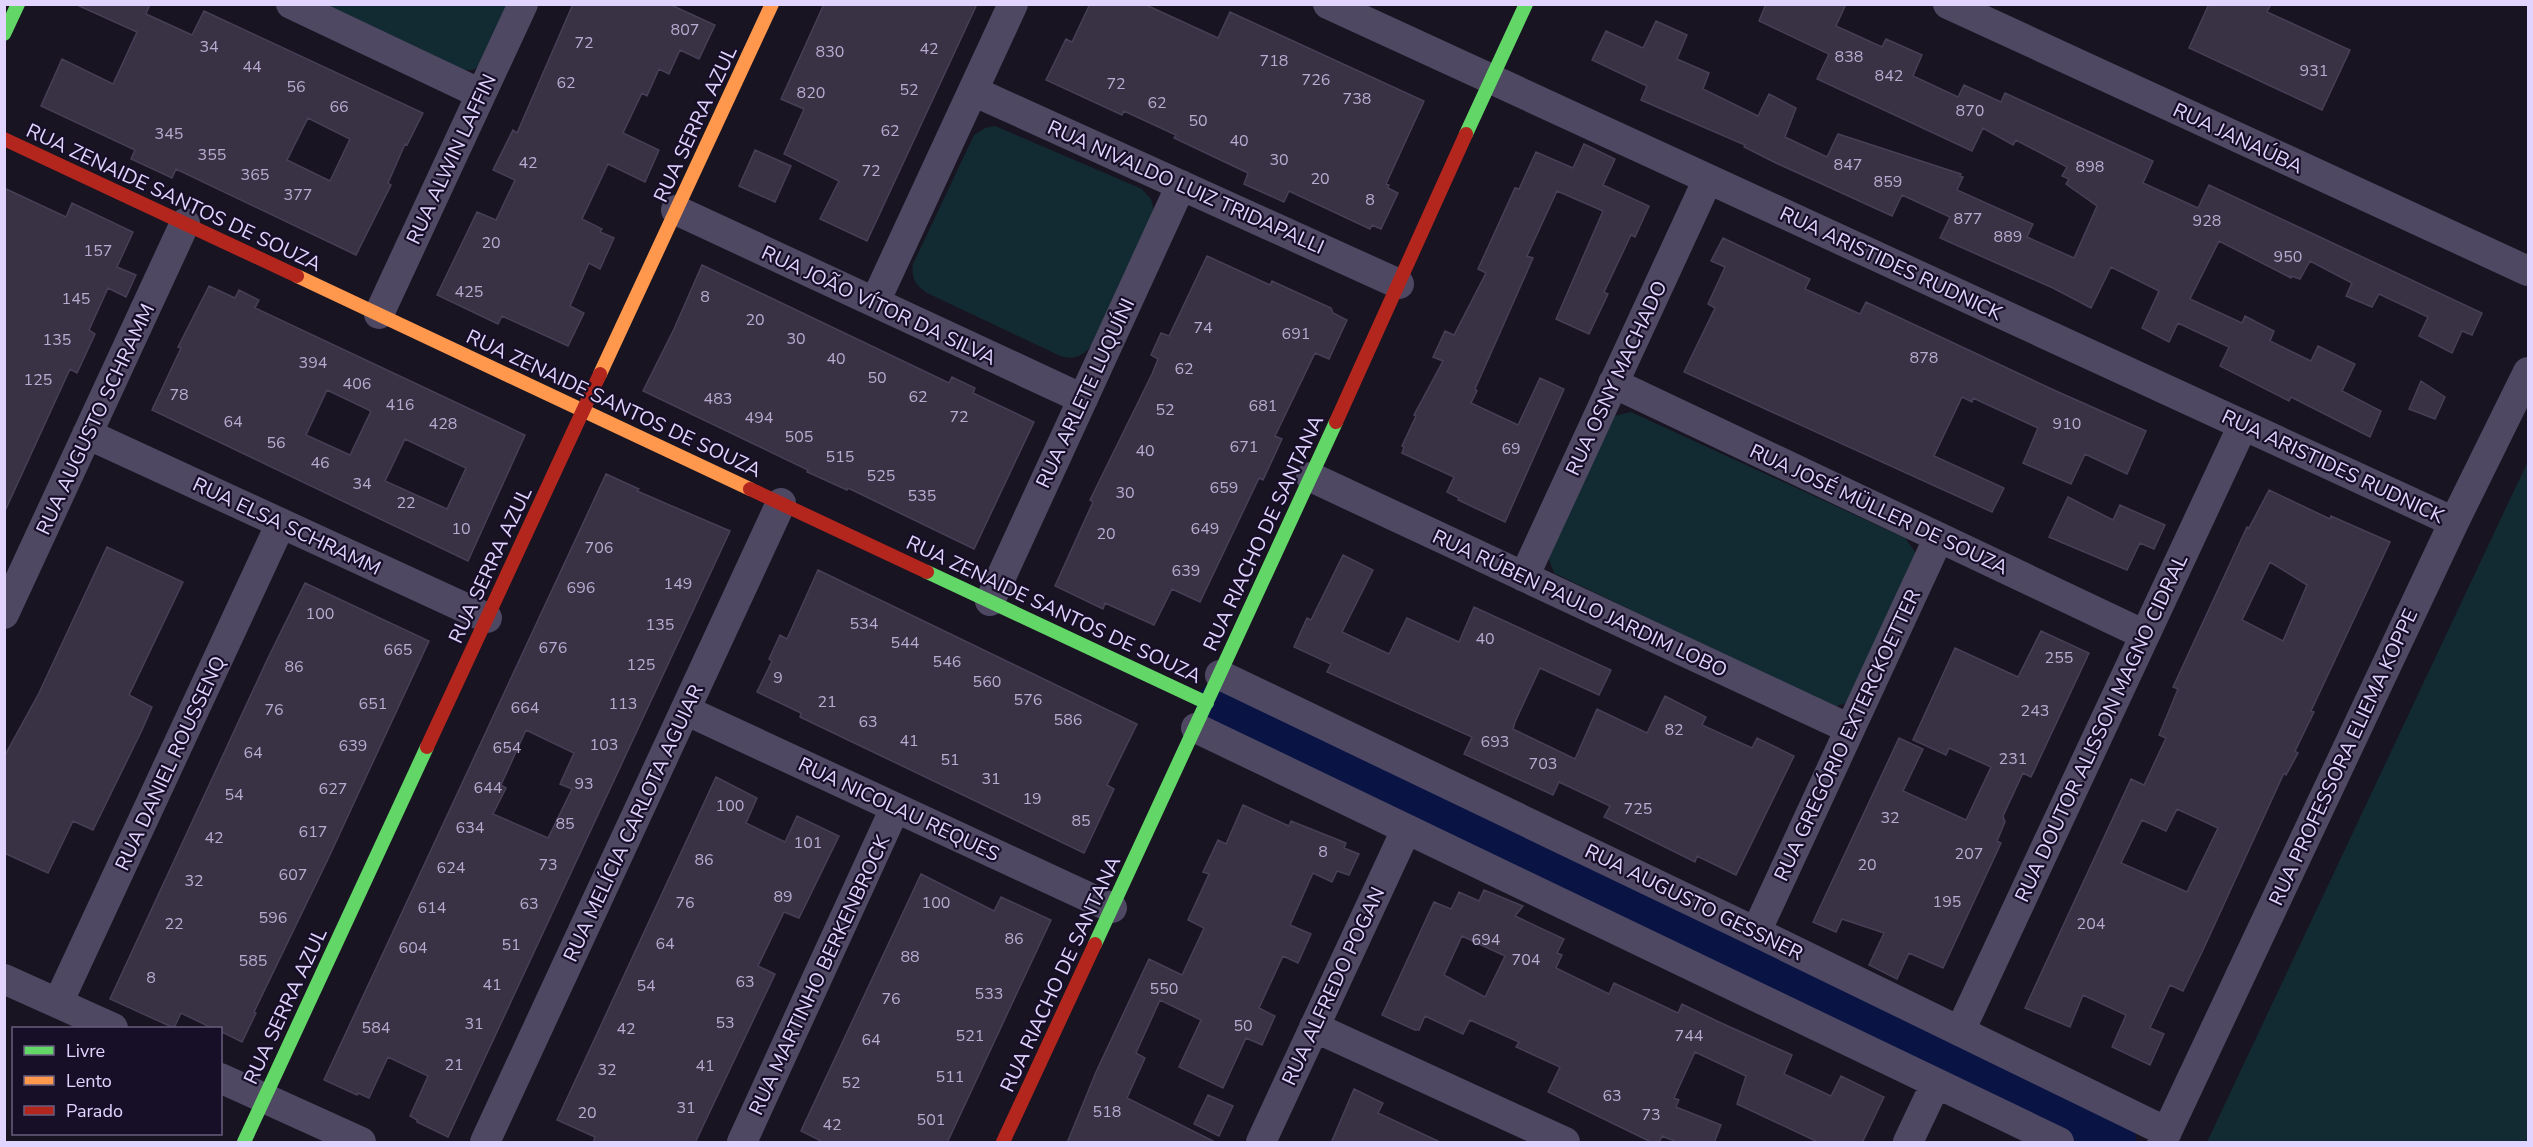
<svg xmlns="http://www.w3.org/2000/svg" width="2533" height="1147" font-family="'Nunito Sans',sans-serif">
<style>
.green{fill:#122a31}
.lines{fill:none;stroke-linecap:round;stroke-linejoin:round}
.river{stroke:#091445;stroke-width:52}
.building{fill:#393245;stroke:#463f56;stroke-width:1.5;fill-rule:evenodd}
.street{stroke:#4e4863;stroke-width:30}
.fast{stroke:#63d668;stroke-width:14}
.slow{stroke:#ff974d;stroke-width:14}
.jam{stroke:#b3261e;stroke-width:14}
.labels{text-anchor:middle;stroke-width:4.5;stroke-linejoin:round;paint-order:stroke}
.number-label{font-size:16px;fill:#b7acd0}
.street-label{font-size:20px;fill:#e1d5ff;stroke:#170e28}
</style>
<rect width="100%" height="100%" fill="#191422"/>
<!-- green -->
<path class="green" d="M322 5H512L479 66 473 70H460Z
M995 126 1142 189 1151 199 1154 211 1092 344C1084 357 1072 361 1058 355L927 293C915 285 911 278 913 264L974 135 985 128Z
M1631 412 1905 538 1916 553 1846 703 1834 707 1554 573 1548 557 1614 416Z
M2528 461V1142H2207Z"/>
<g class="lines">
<!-- river -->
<path class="river" d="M1222 706 2110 1140"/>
</g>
<!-- building -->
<path class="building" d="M75 4H150L146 14 192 35 204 11 423 113 407 145 405 144 388 183 391 185 356 255 176 169 172 178 131 159 135 150 41 106 62 59 113 84 137 32ZM308 118 350 139 330 181 287 160Z
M573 4H669L715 25 699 59 680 50 669 74 659 69 647 96 642 93 623 133 659 150 645 182 608 164 582 219 602 229 600 232 614 238 600 269 589 263 570 306 584 313 568 346 502 316 498 324 437 295 477 212 496 220 515 180 493 170 513 130 517 133Z
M824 4H977L867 241 820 219 839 181 784 154 804 109 781 99Z
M1090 4H1144L1218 38 1230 12 1424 101 1386 184 1389 185 1388 188 1398 193 1381 229 1372 225 1370 229 1289 191 1284 202 1244 184 1248 173 1174 138 1176 135 1124 111 1122 115 1046 80 1066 39 1072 42Z
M1766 4H1846L1836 26 1882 47 1886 39 1922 55 1913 76 1958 97 1964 85 2001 102 2005 93 2153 161 2143 183 2198 208 2209 185 2482 313 2472 335 2462 331 2452 353 2419 336 2428 317 2379 294 2372 307 2346 296 2352 283 2310 261 2300 279 2291 276V278L2219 241 2190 299 2242 323 2245 316 2274 331 2270 341 2311 361 2318 346 2355 364 2342 391 2381 411 2370 437 2291 397 2289 401 2220 366 2229 347 2178 323 2169 342 2142 328 2159 291 2111 267 2091 308 2053 288 1940 238 1950 217 1902 195 1892 216 1776 163 1744 147 1745 145 1641 100 1647 86 1592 60 1606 31 1643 48 1656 21 1687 35 1677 59 1709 73 1703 89 1758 116 1769 94 1796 108 1785 137 1827 157 1838 134 1961 174 1960 176 1963 177 1957 190 2033 224 2027 237 2074 258 2097 206 2066 184 2069 179 2062 176 2067 167 2016 140 2013 145 1983 128 1972 151 1817 79 1829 54 1759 21Z
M2209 4H2271L2267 12 2350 50 2322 110 2189 48Z
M1584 144 1615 159 1603 185 1649 206 1635 237 1631 235 1604 292 1608 294 1589 334 1556 319 1603 211 1557 191 1527 256 1533 258 1475 389 1477 391 1471 403 1518 425 1540 378 1564 389 1505 522 1458 500 1459 498 1447 492 1454 477 1402 453 1404 447 1402 446 1416 416 1414 415 1443 361 1433 357 1445 331 1454 335 1486 273 1478 269 1515 188 1519 189 1536 152 1573 168Z
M755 150 791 166 775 202 739 186Z
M4 188 66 217 72 203 133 232 117 267 136 275 126 297 108 288 89 330 95 334 77 373 70 369 4 513Z
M1723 238 1810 279 1805 289 1860 314 1866 302 2056 391 2146 431 2127 474 2085 454 2071 484 2023 463 2038 428 1973 398 1972 402 1962 397 1934 456 2004 488 1992 512 1684 372 1715 308 1708 304 1725 267 1711 261Z
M1207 256 1270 285 1272 281 1331 308 1333 313 1347 320 1329 359 1315 353 1275 436 1282 439 1263 480 1259 478 1200 602 1172 589 1154 625 1105 603 1103 609 1055 586 1093 502 1090 500 1152 374 1158 359 1151 355 1161 333 1169 336Z
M702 265 949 383 952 377 975 388 973 393 1034 422 974 549 848 488 847 490 807 472 808 470 643 391 674 329Z
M209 286 235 298 239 290 259 300 255 308 525 435 468 561 152 410 181 348 178 347ZM327 390 371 411 350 455 306 435ZM405 439 466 468 447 509 385 481Z
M2421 381 2445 397 2435 419 2409 409Z
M606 474 639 489 637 491 730 531 448 1137 417 1122V1120L410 1116 428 1076 388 1057 369 1098 358 1093 357 1095 324 1080ZM526 730 574 753 560 784 572 789 548 838 493 814 506 788 501 785Z
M2269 490 2330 519 2331 516 2390 542 2311 711 2314 712 2295 751 2298 753 2286 775 2284 773 2203 950 2183 991 2170 985 2150 1028 2164 1034 2150 1065 2112 1047 2126 1015 2083 995 2070 1027 2025 1008 2131 779 2144 785 2166 738 2159 735 2178 689 2173 687 2247 527 2249 528ZM2270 562 2307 585 2283 641 2242 620ZM2177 809 2218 828 2187 892 2121 863 2142 820 2166 831Z
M2068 497 2113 520 2120 505 2165 525 2154 549 2140 543 2127 570 2049 537Z
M107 547 183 582 129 695 152 707 142 730 93 830 73 821 48 873 4 853V757L39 693Z
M1343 555 1373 570 1342 632 1389 654 1407 618 1459 642 1474 607 1611 670 1599 695 1540 668 1515 722 1513 729 1575 759 1597 709 1647 733 1665 696 1706 717 1702 725 1752 748 1757 738 1794 756 1736 875 1697 856 1695 862 1604 817 1610 806 1559 782 1553 795 1464 754 1472 737 1327 672 1331 664 1294 647 1307 618 1311 620Z
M818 570 1137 724 1107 785 1114 789 1084 853 800 717 801 713 757 692 772 661 769 659 780 635 787 639Z
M305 583 429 641 328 859 254 1012 256 1013 242 1042 220 1031V1029H214L181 1013 174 1028 110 999 268 658Z
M2041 631 2089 653 2031 777 2023 773 2003 816 2005 822 1997 841 2001 843 1943 968 1909 953 1897 979 1869 965 1884 933 1842 919 1836 932 1813 922 1899 738 1923 749 1903 791 1966 820 1991 767 1949 748 1946 755 1913 740 1955 648 2018 677Z
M716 777 757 798 746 823 785 842 797 816 839 836 799 918 784 912 758 966 775 974 695 1143H593L595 1137 557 1120Z
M1243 805 1289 826 1291 821 1346 843 1344 848 1359 854 1349 875 1337 871 1332 882 1313 873 1290 925 1311 934 1298 963 1283 956 1259 1008 1275 1016 1262 1045 1246 1038 1223 1088 1179 1067 1201 1020 1160 1000 1136 1053 1145 1058 1127 1098 1217 1143H1067L1096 1072 1149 959 1182 975 1204 928 1188 920 1209 874 1203 872 1218 840 1226 844Z
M921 874 994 911 1001 897 1051 920 947 1143H825L801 1131Z
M1484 890 1523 906 1515 916 1564 939 1557 953 1562 955 1556 968 1609 994 1614 983 1678 1013 1682 1004 1719 1022 1792 1055 1784 1074 1831 1096 1841 1076 1884 1097 1862 1143H1820L1737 1104 1746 1076 1695 1052 1674 1098 1679 1100 1676 1107 1721 1125 1714 1143H1679L1662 1136 1659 1143H1653L1548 1092 1560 1067 1516 1047 1519 1042 1470 1020 1463 1034 1425 1016 1419 1030H1415L1382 1015 1434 902 1451 909 1459 892 1479 901ZM1462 936 1505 956 1485 997 1444 975Z
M1354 1089 1383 1103 1378 1113 1442 1143H1331Z
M1208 1095 1233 1106 1219 1136 1194 1124Z"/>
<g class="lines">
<!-- street -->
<path class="street" d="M291 4 481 94
M1328 4 2454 522
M1948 4 2528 271
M973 91 1399 284
M676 210 1083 399
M875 302 1013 4
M379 314 523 4
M1613 383 2145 635
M87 434 487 618
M1311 477 1850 729
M1524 577 1708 179
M990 601 1181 185
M4 614 185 223
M1220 675 1756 932 2167 1132
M685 710 1112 908
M1196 728 2059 1142
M1756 932 1938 539
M4 979 113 1028
M58 1003 281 523
M1314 1027 1565 1142
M1960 1031 2243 425
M220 1078 361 1142
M485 1142 781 503
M742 1142 895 808
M1261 1142 1406 830
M1908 1142 1936 1083
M2162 1142 2454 522 2528 372"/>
<!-- fast -->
<path class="fast" d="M4 34 18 4
M1466 134 1526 4
M927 572 1207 703
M1095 944 1336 422
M244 1142 427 747"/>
<!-- slow -->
<path class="slow" d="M297 276 750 489
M600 374 772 4"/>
<!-- jam -->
<path class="jam" d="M4 139 297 276
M1336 422 1466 134
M750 489 927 572
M427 747 600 374
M1003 1142 1095 944"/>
</g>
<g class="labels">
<!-- number labels -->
<g class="number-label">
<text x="685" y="35">807</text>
<text x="584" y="48">72</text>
<text x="209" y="52">34</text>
<text x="929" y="54">42</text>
<text x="830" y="57">830</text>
<text x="1849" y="62">838</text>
<text x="1274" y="66">718</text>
<text x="252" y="72">44</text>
<text x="2314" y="76">931</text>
<text x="1889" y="81">842</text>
<text x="1316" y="85">726</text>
<text x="566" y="88">62</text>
<text x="1116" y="89">72</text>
<text x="296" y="92">56</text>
<text x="909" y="95">52</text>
<text x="811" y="98">820</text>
<text x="1357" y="104">738</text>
<text x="1157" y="108">62</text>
<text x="339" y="112">66</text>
<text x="1970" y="116">870</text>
<text x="1198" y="126">50</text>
<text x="890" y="136">62</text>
<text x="169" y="139">345</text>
<text x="1239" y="146">40</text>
<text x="212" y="160">355</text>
<text x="1279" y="165">30</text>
<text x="528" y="168">42</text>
<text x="1848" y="170">847</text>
<text x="2090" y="172">898</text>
<text x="871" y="176">72</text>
<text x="255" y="180">365</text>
<text x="1320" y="184">20</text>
<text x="1888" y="187">859</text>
<text x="298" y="200">377</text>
<text x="1370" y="205">8</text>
<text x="1968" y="224">877</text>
<text x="2207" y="226">928</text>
<text x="2008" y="242">889</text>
<text x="491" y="248">20</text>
<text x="98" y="256">157</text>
<text x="2288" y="262">950</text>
<text x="469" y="297">425</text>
<text x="705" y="302">8</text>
<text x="76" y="304">145</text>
<text x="755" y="325">20</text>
<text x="1203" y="333">74</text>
<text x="1296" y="339">691</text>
<text x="796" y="344">30</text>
<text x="57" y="345">135</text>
<text x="1924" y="363">878</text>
<text x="836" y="364">40</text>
<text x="313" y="368">394</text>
<text x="1184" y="374">62</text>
<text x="877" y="383">50</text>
<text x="38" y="385">125</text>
<text x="357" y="389">406</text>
<text x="179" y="400">78</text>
<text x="918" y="402">62</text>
<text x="718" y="404">483</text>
<text x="400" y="410">416</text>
<text x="1263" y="411">681</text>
<text x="1165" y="415">52</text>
<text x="959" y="422">72</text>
<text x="759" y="423">494</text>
<text x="233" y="427">64</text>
<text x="443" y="429">428</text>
<text x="2067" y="429">910</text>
<text x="799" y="442">505</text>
<text x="276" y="448">56</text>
<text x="1244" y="452">671</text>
<text x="1511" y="454">69</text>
<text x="1145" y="456">40</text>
<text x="840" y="462">515</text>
<text x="320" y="468">46</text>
<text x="881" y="481">525</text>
<text x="362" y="489">34</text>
<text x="1224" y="493">659</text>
<text x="1125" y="498">30</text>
<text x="922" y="501">535</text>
<text x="406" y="508">22</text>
<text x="461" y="534">10</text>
<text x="1205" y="534">649</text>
<text x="1106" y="539">20</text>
<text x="599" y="553">706</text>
<text x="1186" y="576">639</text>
<text x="678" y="589">149</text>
<text x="581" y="593">696</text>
<text x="320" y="619">100</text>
<text x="864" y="629">534</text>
<text x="660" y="630">135</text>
<text x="1485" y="644">40</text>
<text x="905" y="648">544</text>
<text x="553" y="653">676</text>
<text x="398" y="655">665</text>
<text x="2059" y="663">255</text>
<text x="947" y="667">546</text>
<text x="641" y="670">125</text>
<text x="294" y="672">86</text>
<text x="778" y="683">9</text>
<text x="987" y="687">560</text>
<text x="1028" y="705">576</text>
<text x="827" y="707">21</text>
<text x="373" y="709">651</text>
<text x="623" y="709">113</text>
<text x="525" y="713">664</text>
<text x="274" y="715">76</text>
<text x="2035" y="716">243</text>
<text x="1068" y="725">586</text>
<text x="868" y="727">63</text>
<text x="1674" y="735">82</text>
<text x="909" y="746">41</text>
<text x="1495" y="747">693</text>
<text x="604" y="750">103</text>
<text x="353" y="751">639</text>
<text x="507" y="753">654</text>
<text x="253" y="758">64</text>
<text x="2013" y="764">231</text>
<text x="950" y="765">51</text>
<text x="1543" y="769">703</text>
<text x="991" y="784">31</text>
<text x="584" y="789">93</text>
<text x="488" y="793">644</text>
<text x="333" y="794">627</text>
<text x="234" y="800">54</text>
<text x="1032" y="804">19</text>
<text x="730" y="811">100</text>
<text x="1638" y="814">725</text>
<text x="1890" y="823">32</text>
<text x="1081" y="826">85</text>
<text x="565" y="829">85</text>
<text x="470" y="833">634</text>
<text x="313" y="837">617</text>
<text x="214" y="843">42</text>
<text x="808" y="848">101</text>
<text x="1323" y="857">8</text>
<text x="1969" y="859">207</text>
<text x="704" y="865">86</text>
<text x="548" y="870">73</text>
<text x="1867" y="870">20</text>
<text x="451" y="873">624</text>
<text x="293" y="880">607</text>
<text x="194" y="886">32</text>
<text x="783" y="902">89</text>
<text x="1947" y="907">195</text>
<text x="685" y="908">76</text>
<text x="936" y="908">100</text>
<text x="529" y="909">63</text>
<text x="432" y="913">614</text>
<text x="273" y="923">596</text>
<text x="174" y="929">22</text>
<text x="2091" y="929">204</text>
<text x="1014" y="944">86</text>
<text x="1486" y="945">694</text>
<text x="665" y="949">64</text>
<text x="511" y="950">51</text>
<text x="413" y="953">604</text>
<text x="910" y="962">88</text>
<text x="1526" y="965">704</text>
<text x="253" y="966">585</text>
<text x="151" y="983">8</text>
<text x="745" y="987">63</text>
<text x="492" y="990">41</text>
<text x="646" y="991">54</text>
<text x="1164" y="994">550</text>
<text x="989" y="999">533</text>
<text x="891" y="1004">76</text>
<text x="725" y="1028">53</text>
<text x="474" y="1029">31</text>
<text x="1243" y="1031">50</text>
<text x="376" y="1033">584</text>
<text x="626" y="1034">42</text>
<text x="970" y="1041">521</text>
<text x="1689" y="1041">744</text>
<text x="871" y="1045">64</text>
<text x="454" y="1070">21</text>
<text x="705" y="1071">41</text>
<text x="607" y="1075">32</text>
<text x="950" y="1082">511</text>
<text x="851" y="1088">52</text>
<text x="1612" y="1101">63</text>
<text x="686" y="1113">31</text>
<text x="1107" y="1117">518</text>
<text x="587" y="1118">20</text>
<text x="1651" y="1120">73</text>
<text x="931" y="1125">501</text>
<text x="832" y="1130">42</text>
</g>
<!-- street labels -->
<g class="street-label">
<text transform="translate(695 124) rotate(-65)" y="7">RUA SERRA AZUL</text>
<text transform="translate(2238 138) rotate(25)" y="7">RUA JANAÚBA</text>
<text transform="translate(451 159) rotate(-65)" y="7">RUA ALWIN LAFFIN</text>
<text transform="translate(1186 187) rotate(24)" y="7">RUA NIVALDO LUIZ TRIDAPALLI</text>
<text transform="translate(174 197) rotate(25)" y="7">RUA ZENAIDE SANTOS DE SOUZA</text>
<text transform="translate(1891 263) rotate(25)" y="7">RUA ARISTIDES RUDNICK</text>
<text transform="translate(879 305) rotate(25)" y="7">RUA JOÃO VÍTOR DA SILVA</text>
<text transform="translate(1616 378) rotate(-65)" y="7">RUA OSNY MACHADO</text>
<text transform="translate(1085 393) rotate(-65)" y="7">RUA ARLETE LUQUÍNI</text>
<text transform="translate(614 403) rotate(25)" y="7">RUA ZENAIDE SANTOS DE SOUZA</text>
<text transform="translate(95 419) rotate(-65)" y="7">RUA AUGUSTO SCHRAMM</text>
<text transform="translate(2333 466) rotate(25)" y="7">RUA ARISTIDES RUDNICK</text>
<text transform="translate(1879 509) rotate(25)" y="7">RUA JOSÉ MÜLLER DE SOUZA</text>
<text transform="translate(287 526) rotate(25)" y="7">RUA ELSA SCHRAMM</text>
<text transform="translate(1263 533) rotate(-65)" y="7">RUA RIACHO DE SANTANA</text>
<text transform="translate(490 565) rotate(-65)" y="7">RUA SERRA AZUL</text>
<text transform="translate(1580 603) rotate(25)" y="7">RUA RÚBEN PAULO JARDIM LOBO</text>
<text transform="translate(1054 609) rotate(25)" y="7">RUA ZENAIDE SANTOS DE SOUZA</text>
<text transform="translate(2101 728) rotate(-65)" y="7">RUA DOUTOR ALISSON MAGNO CIDRAL</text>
<text transform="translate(1847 735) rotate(-65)" y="7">RUA GREGÓRIO EXTERCKOETTER</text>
<text transform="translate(2343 757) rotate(-65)" y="7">RUA PROFESSORA ELIEMA KOPPE</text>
<text transform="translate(170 763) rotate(-65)" y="7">RUA DANIEL ROUSSENQ</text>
<text transform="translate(899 809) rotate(25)" y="7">RUA NICOLAU REQUES</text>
<text transform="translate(633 823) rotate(-65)" y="7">RUA MELÍCIA CARLOTA AGUIAR</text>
<text transform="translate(1694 902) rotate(26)" y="7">RUA AUGUSTO GESSNER</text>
<text transform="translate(1060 974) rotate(-65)" y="7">RUA RIACHO DE SANTANA</text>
<text transform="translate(819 975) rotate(-65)" y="7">RUA MARTINHO BERKENBROCK</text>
<text transform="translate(1333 986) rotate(-65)" y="7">RUA ALFREDO POGAN</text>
<text transform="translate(285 1006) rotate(-65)" y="7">RUA SERRA AZUL</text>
</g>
</g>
<!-- border -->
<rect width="2533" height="1147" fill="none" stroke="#e1d5ff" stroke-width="12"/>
<!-- legend -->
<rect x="12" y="1027" width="210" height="108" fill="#170e28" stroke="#685e7e" stroke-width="1.5"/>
<rect x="24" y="1046" width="30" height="9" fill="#63d668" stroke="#685e7e" stroke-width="1.5"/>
<text x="66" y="1057" font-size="18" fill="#e1d5ff">Livre</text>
<rect x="24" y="1076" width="30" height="9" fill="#ff974d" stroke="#685e7e" stroke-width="1.5"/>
<text x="66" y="1087" font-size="18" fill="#e1d5ff">Lento</text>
<rect x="24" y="1106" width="30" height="9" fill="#b3261e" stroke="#685e7e" stroke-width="1.5"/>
<text x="66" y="1117" font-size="18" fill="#e1d5ff">Parado</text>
</svg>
